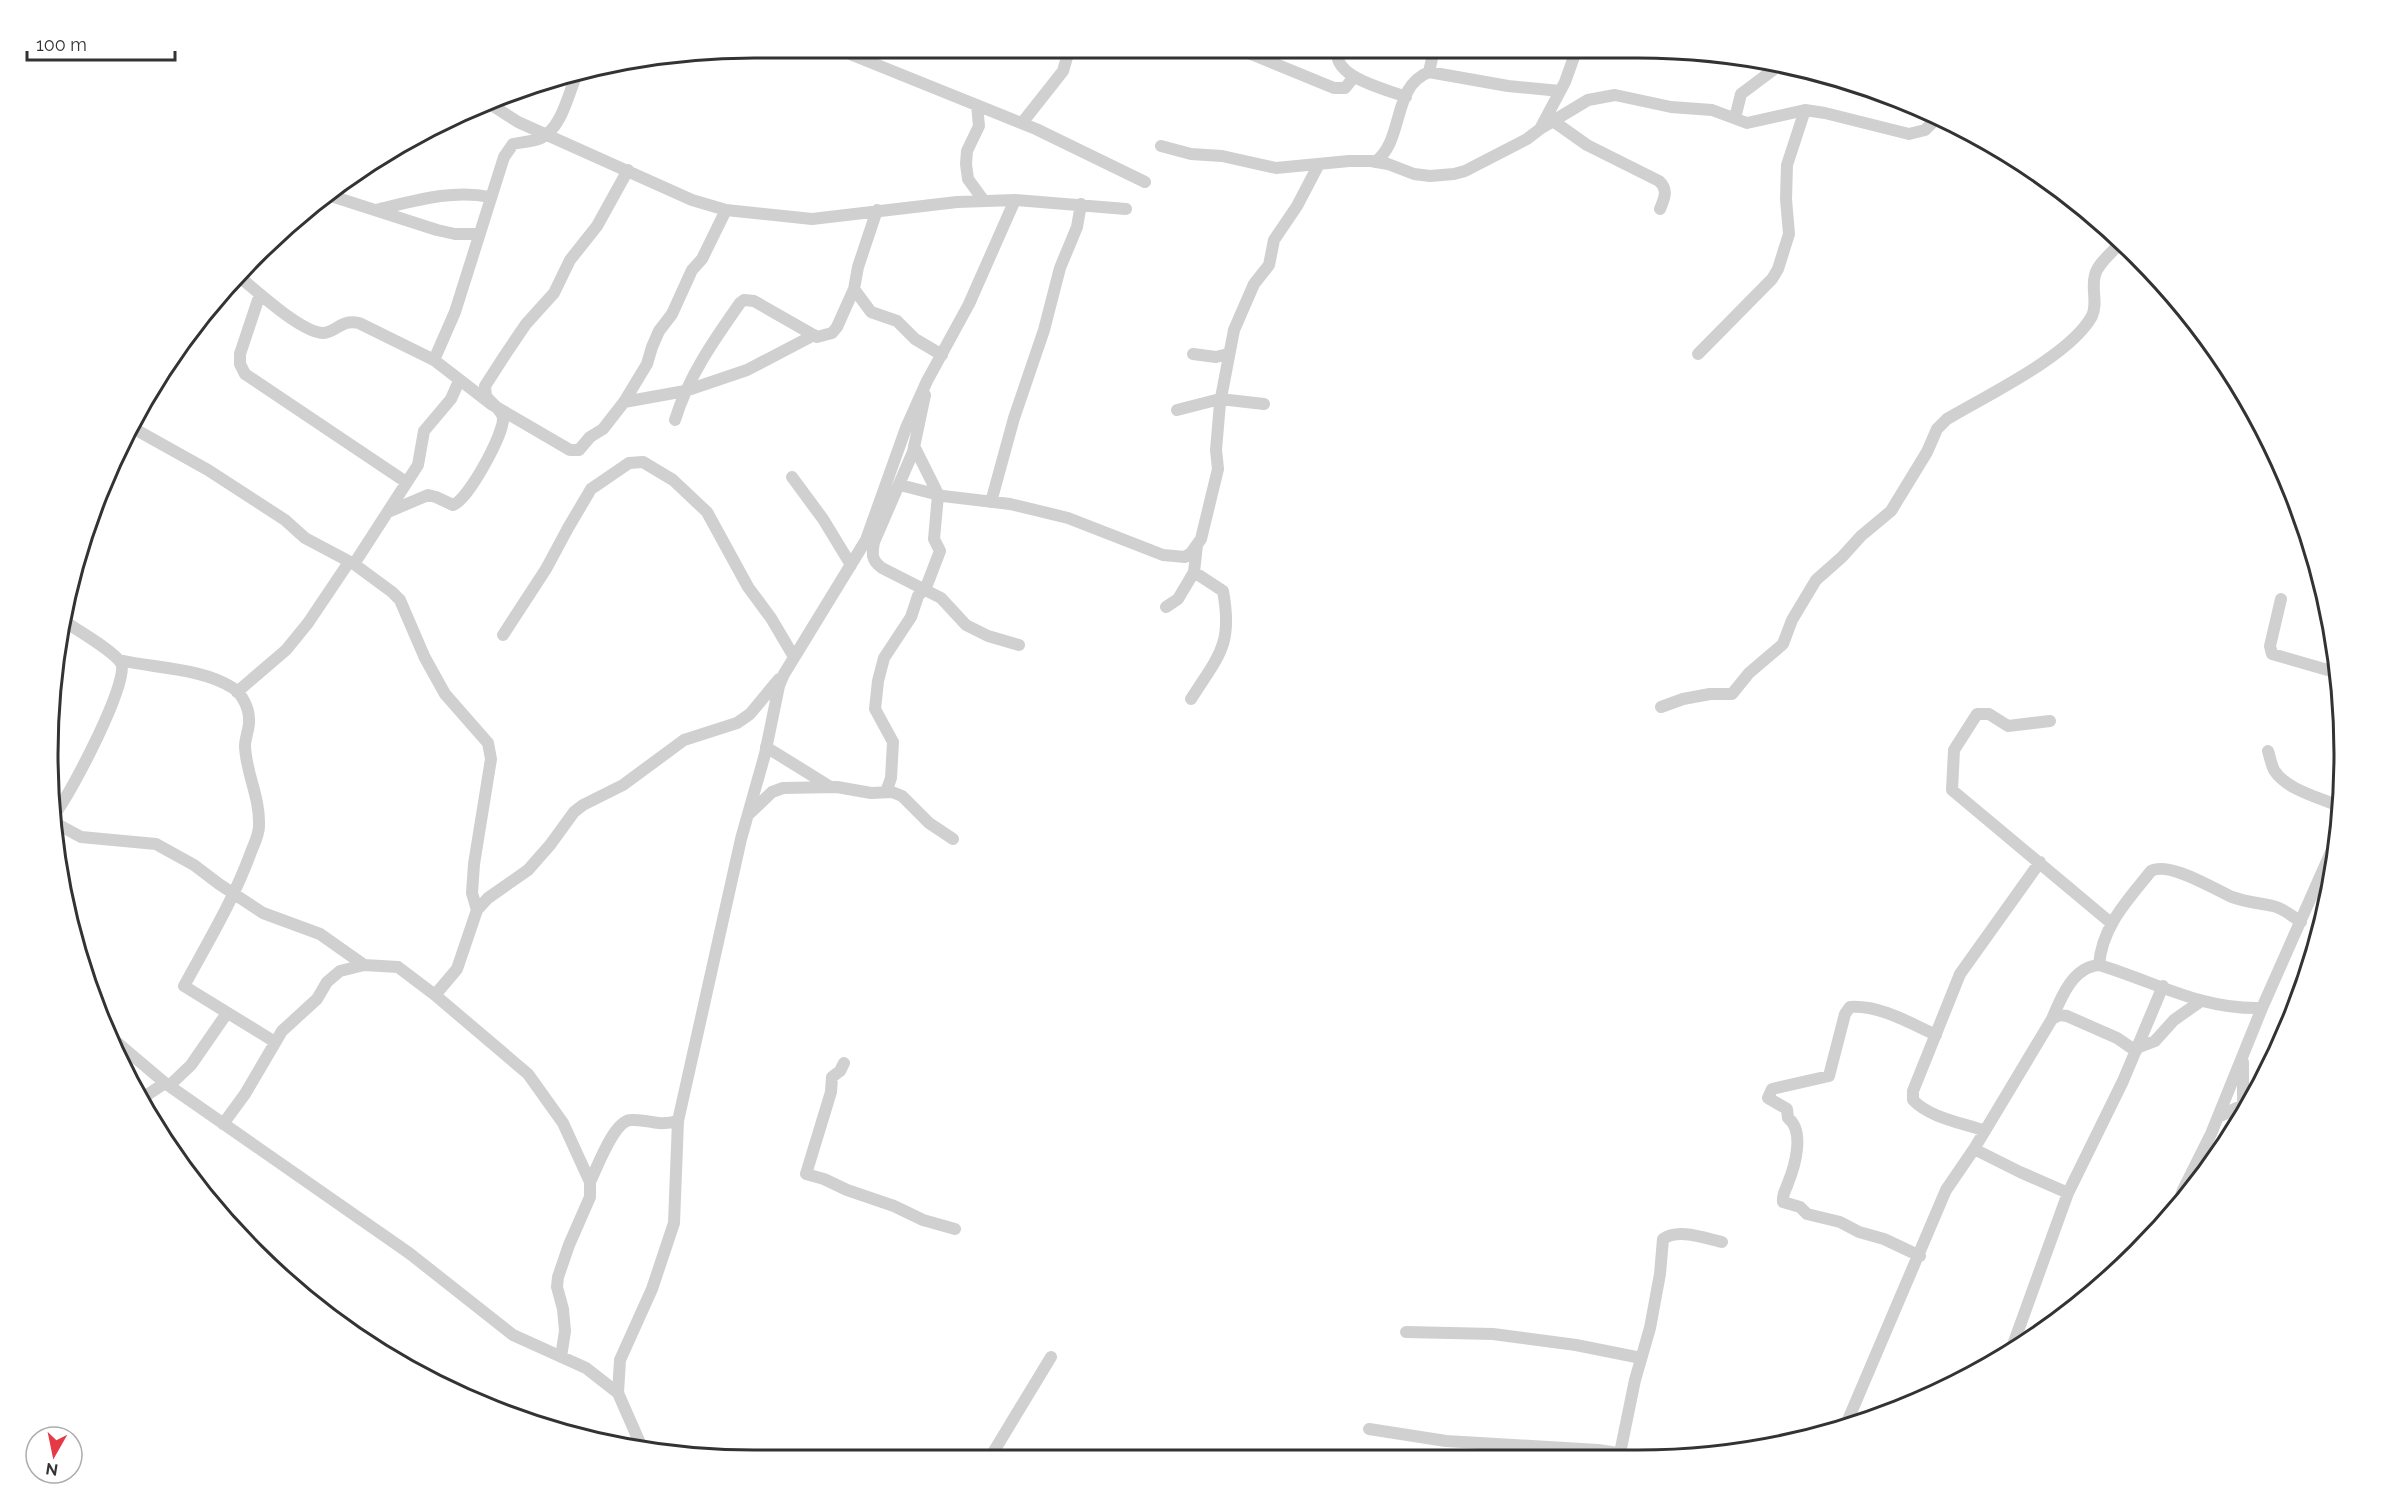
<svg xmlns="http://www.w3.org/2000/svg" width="2392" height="1509" font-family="Raleway,sans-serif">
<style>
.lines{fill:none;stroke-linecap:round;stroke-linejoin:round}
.minor{stroke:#d0d0d0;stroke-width:12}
.rim{fill:none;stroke:#333;stroke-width:3}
</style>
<rect width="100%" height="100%" fill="#fff"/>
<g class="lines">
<!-- minor -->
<path class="minor" d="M850 54 1036 129 1145 182
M1251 54 1334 88H1345L1354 77
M1337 54C1338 79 1386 89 1406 97
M1429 72 1433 54
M490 104 518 122 692 200 726 210 812 219 957 202 1015 200 1126 209
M977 105 979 126 967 151 966 164 968 179 984 201
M1735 118 1741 94 1777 67
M1553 121 1587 145 1659 181C1669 190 1664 199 1660 209
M1022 123 1063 71 1068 54
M1543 127 1588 100 1615 95 1671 107 1712 110 1747 123 1805 110 1825 113 1909 134 1925 130 1937 118
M1161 146 1191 154 1222 156 1276 168 1349 161H1371L1388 164 1414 174 1430 176 1454 174 1465 171 1527 139 1540 129 1565 82 1575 54
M1375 162C1405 140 1391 87 1429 72L1508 86 1560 91
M328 195 437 230 455 234H477
M376 210C414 201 452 189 490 197
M237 275C255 289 302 334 324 333 337 332 340 319 359 323L434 360 491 404 570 450H579L590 437 603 429 624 402 647 364 652 347 659 331 672 314 692 270 702 259 726 210
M854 289 871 312 897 321 915 339 942 355
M260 294 240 354V364L245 374 406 482
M1193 354 1216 357 1228 354
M1698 354 1772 279 1778 269 1789 234 1786 199 1787 165 1805 110
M434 360 455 312 504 157 513 144C522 142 532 142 541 138 562 128 568 94 577 74
M925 395 913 452 874 542C872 554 871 560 882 568L941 598 966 625 988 636 1019 645
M624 402 685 391 747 370 814 335
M1177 410 1220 399 1264 404
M675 420C688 377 714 340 740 303L744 300 754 301 817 337 832 333 837 327 854 289 858 267 877 210
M131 427 208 470 285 520 305 538 354 564 392 592 400 600 425 658 445 694 488 743 491 759 474 864 472 893 477 910 457 969 435 995 528 1074 563 1123 590 1182V1197L569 1245 558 1277 557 1287 563 1309 565 1331 561 1357
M914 446 939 496
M792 477 823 519 851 565
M900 485 943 496 1010 504 1068 518 1163 555 1185 557 1191 553 1201 539 1218 469 1216 450 1220 403 1234 330 1254 284 1269 265 1274 240 1297 206 1319 164
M991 502 1014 418 1044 330 1060 268 1077 227 1081 204
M388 512 428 495 436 497 453 505C468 500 504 434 503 418 502 410 491 403 486 396L485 386 505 355 526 324 554 293 570 260 597 226 628 170
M354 564 418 465 424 431 451 399 459 381
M925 590 940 551 934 539 938 495
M2281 599 2270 646 2272 654 2338 673
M1166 607 1178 599 1194 572
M503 635 546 569 568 528 591 489 629 463 643 462 673 480 707 512 748 587 771 618 794 657
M119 660C153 668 203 668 233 688 242 694 249 708 249 719 250 728 245 737 245 746 246 774 260 796 259 826 259 835 254 844 251 852 234 899 208 942 184 986L275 1042
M237 692 286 650 308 623 349 562
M1191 699C1219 655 1233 645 1223 591L1194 572 1197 545
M1661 707 1683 699 1710 694H1732L1749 673 1783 644 1792 620 1816 580 1842 557 1861 536 1891 511 1927 452 1937 429 1947 419C1987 395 2070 356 2092 316 2098 303 2091 289 2095 275 2098 263 2112 253 2120 243
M2050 721 2008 726 1989 714H1977L1954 750 1952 790 2111 923
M766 747 829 786
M2268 751C2270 757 2271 764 2274 770 2286 790 2321 798 2341 807
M886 792 891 778 893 742 875 709 878 681 884 658 911 617 918 596 924 589
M56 812C70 795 131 679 121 663 113 650 75 629 61 619
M748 815 772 792 783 788 837 787 871 793 892 792 902 796 929 823 953 839
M57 824 81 837 156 844 194 865 219 884 263 913 320 934 364 965
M477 910 488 898 528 870 550 845 574 812 583 805 623 785 684 740 737 723 750 714 779 679
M2099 965C2102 926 2128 900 2151 871 2169 861 2214 889 2232 897 2246 902 2259 903 2273 906 2283 908 2292 916 2301 922
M2052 1019C2061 997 2073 967 2099 965 2156 982 2201 1010 2262 1008
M107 1034 165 1083 409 1253 513 1335 586 1368 618 1393
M2137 1048 2155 1041 2174 1020 2201 1001
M2243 1062V1105L2246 1108
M844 1063 840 1071 832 1077 831 1092 806 1174 824 1179 847 1190 894 1206 923 1220 955 1229
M169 1086 191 1065 227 1013
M141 1099 165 1083
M2218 1117 2243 1105
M223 1124 245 1094 282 1031 317 999 327 982 340 971 364 965 398 967 435 995
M1985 1131C1963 1123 1930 1118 1913 1100V1091L1960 974 2040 862
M1974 1149 2020 1172 2068 1193
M590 1182C597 1168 614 1120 631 1120 651 1119 655 1127 678 1121
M2177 1207 2183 1190 2211 1134 2262 1008 2335 843
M1920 1256 1884 1239 1859 1232 1840 1222 1807 1214 1800 1207 1783 1202C1782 1194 1786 1190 1788 1183 1795 1166 1805 1131 1788 1118L1787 1109 1768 1098 1772 1089 1829 1076 1845 1014 1850 1007C1880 1005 1910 1023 1936 1035
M1406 1332 1493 1334 1576 1345 1641 1358
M2010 1353 2068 1193 2123 1081 2163 986
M1845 1427 1946 1190 1974 1149 2052 1019 2060 1015 2067 1016 2117 1038 2136 1051
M1369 1429 1446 1441 1598 1450 1658 1459
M643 1450 618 1393 620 1360 652 1289 674 1223 678 1121 741 839 765 754 779 686 784 674 866 540 906 428 927 381 969 304 1015 200
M1620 1453 1635 1380 1650 1328 1660 1274 1663 1239C1678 1228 1704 1238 1722 1242
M991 1456 1051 1357"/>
</g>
<!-- crop -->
<path d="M0 0H2392V1509H0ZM754 58H1638A696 696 0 0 1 2334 754V754A696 696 0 0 1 1638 1450H754A696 696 0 0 1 58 754V754A696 696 0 0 1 754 58Z" fill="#fff" fill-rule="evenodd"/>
<path class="rim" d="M754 58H1638A696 696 0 0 1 2334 754V754A696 696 0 0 1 1638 1450H754A696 696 0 0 1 58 754V754A696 696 0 0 1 754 58Z"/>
<!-- north arrow -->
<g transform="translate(54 1455) rotate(189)"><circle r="28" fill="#ffffff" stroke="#adadad" stroke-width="1.5"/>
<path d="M0-4.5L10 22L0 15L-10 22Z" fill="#e63946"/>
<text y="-9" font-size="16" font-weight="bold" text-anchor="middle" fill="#333333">N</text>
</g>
<!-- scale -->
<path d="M27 51v9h148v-9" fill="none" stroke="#333333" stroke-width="3"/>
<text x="36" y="51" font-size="18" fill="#333333" stroke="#ffffff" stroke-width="4.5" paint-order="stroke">100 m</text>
</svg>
